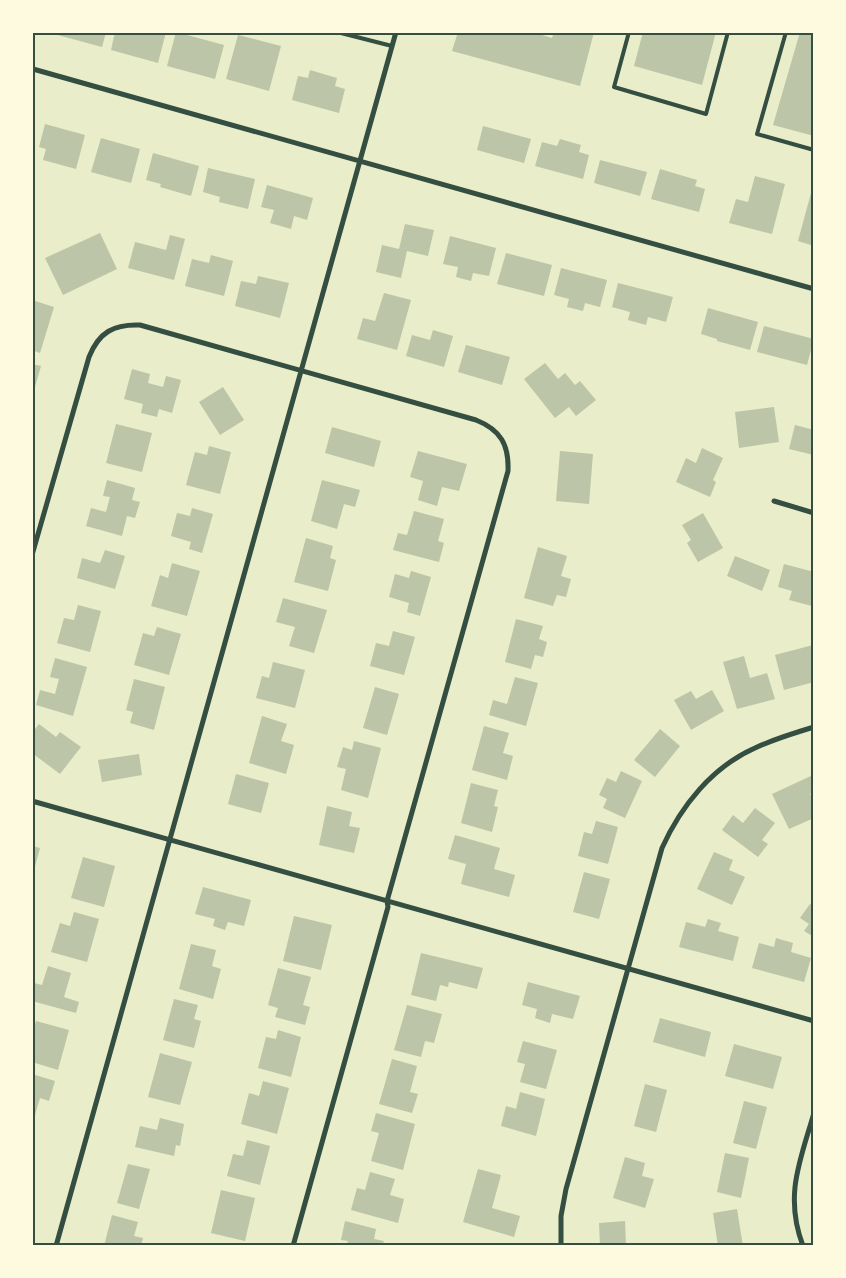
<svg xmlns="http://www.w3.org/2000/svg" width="846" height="1278" font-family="Lato,sans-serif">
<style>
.building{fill:#bcc5a7}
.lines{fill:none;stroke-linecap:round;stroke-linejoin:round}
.service{stroke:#344e41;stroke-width:4}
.minor{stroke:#344e41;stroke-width:5}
.neatline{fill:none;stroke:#344e41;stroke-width:2}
</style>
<rect width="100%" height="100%" fill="#e9edc9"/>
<!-- building -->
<path class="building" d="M54 32H106L102 47 54 34Z
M115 32H166L158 63 111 50Z
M176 32 224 45 215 79 167 66Z
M458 32H532L552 38 554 32H594L580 86 452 51Z
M643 32H716L702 85 634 66Z
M800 32H814V136L773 125Z
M238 35 281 46 269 91 226 79Z
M310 70 337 78 335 86 345 89 339 113 292 100 298 76 308 78Z
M45 124 85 135 76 169 43 160 46 149 39 147Z
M483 126 531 139 524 163 477 150Z
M101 138 140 149 131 183 91 172Z
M560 139 581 145 579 152 589 155 583 179 535 166 542 142 557 146Z
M153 153 199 166 191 196 160 187 161 184 146 180Z
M600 160 647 172 640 196 594 183Z
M208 168 255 179 248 209 219 202 220 197 203 192Z
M660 169 697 180 695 186 705 189 699 212 651 199Z
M755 176 785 184 772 234 729 223 736 199 748 202Z
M267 185 313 198 307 220 294 216 291 229 270 223 274 210 261 207Z
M811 193H814V246L798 241Z
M405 224 434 230 428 256 407 251 401 278 376 272 382 245 399 249Z
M100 233 117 269 63 295 45 258Z
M170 235 185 239 174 280 128 268 135 242 166 250Z
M450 236 496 248 489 276 473 273 471 281 456 277 458 267 443 264Z
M506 253 552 265 544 296 497 284Z
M211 255 233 261 224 296 185 286 192 259 209 263Z
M561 268 607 280 600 307 585 303 583 311 567 307 569 299 554 295Z
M258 276 289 283 280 318 235 306 241 281 256 284Z
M618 283 673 297 666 322 648 317 646 325 628 320 630 312 612 307Z
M384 293 411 300 397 350 357 339 363 318 375 321Z
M32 300 54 307 40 353 32 350Z
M708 308 758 322 750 350 717 341V339L701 334Z
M764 326 814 339 807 365 757 352Z
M433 330 453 336 444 367 406 356 412 335 430 340Z
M466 345 510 357 502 385 458 372Z
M545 363 558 379 565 373 575 385 580 381 596 400 576 416 569 407 555 418 524 379Z
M32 364 41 366 33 394H32Z
M132 369 150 374 148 383 163 387 166 376 181 380 172 413 159 409 157 417 141 413 143 404 124 399Z
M223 387 244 420 220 435 199 402Z
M774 407 779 442 739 448 735 412Z
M116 424 152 433 142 472 106 463Z
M795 425 814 430V455L789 449Z
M332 427 381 441 374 467 325 453Z
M209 446 231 452 220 494 186 485 195 452 207 455Z
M702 448 723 458 713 480 716 482 710 497 676 482 686 458 696 463Z
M418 451 467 464 459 491 442 487 437 506 418 500 423 481 410 477Z
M560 451 593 454 589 504 556 501Z
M107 480 135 488 132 500 140 502 135 518 127 516 122 536 86 526 91 508 106 512 110 497 103 496Z
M322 480 360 490 355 507 344 504 337 529 311 521Z
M192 508 213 514 202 553 189 549 191 542 171 536 177 513 190 516Z
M414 511 444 519 438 541 444 543 439 562 393 550 398 533 407 535Z
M703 513 723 548 698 562 687 543 691 540 682 525Z
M306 538 333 546 330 558 336 560 328 591 294 582Z
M538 547 567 556 561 576 571 579 566 597 557 595 553 606 524 598Z
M105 550 125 556 115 589 77 578 82 558 100 563Z
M735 556 770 570 762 591 727 576Z
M172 563 200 571 187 616 151 606 160 575 168 578Z
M784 564 814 572 812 606 789 600 792 591 778 587Z
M411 571 431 577 420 616 407 612 409 603 389 597 395 574 409 578Z
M283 598 327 610 314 653 289 646 295 627 276 622Z
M78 605 101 611 90 652 57 643 64 618 74 620Z
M516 619 543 626 539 639 547 642 543 657 535 655 531 669 505 662Z
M157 627 181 634 169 675 134 665 143 633 154 636Z
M393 631 415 637 404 675 370 666 376 643 389 646Z
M813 645 814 682 784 690 775 655Z
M744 656 750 678 767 673 775 699 737 709 723 662Z
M55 658 87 667 73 716 36 705 40 690 55 694 59 679 50 677Z
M273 662 305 670 295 708 256 698 262 676 269 678Z
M515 677 538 683 526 726 489 715 493 700 507 704Z
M134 679 165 687 154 730 130 723 133 712 126 710Z
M375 687 399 694 387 735 363 728Z
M712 690 724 711 691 730 674 700 691 691 696 699Z
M262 716 287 724 281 741 294 745 286 774 249 763Z
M39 724 56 737 60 732 81 747 60 774 32 753V733Z
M484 726 509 733 503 753 513 756 507 780 472 770Z
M660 729 680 746 655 777 634 760Z
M354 741 381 748 368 798 341 790 346 769 337 767 343 747 352 750Z
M139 754 142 775 102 782 98 760Z
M621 771 642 781 625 818 603 808 607 799 599 795 607 778 616 782Z
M236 774 269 783 261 813 228 804Z
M813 775 814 793 810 794 814 801V818L789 829 772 794Z
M471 783 498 790 494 806 498 807 492 832 461 823Z
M327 806 352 812 349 826 360 828 354 853 319 845Z
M755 808 775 823 762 840 768 844 758 857 722 830 733 815 743 823Z
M596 821 618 827 608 864 578 856 584 832 592 834Z
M455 835 500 848 494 869 515 875 509 897 461 884 466 864 448 859Z
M32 846 40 848 33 874H32Z
M714 852 733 860 729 870 745 877 732 905 697 889Z
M83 857 115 866 104 907 71 898Z
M584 872 610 879 599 919 573 912Z
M203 887 251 900 244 926 228 922 225 930 213 926 215 919 195 914Z
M810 904 814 906V937L804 931 809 924 800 918Z
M74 912 99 919 87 962 51 952 60 923 70 926Z
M294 916 332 925 321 970 283 961Z
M708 919 721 923 718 931 739 937 733 961 679 947 686 922 705 927Z
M776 938 793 943 791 952 811 958 804 982 752 968 759 943 774 947Z
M191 944 216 950 212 966 221 969 213 999 179 989Z
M421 953 483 968 477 989 449 982 448 987 440 985 436 1001 411 995Z
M48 966 71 973 64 997 79 1002 76 1013 32 1001 34 983 42 985Z
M278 968 311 977 303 1005 310 1007 305 1025 275 1017 278 1008 268 1005Z
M528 982 580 996 573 1019 552 1014 550 1023 535 1018 537 1009 522 1005Z
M174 999 198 1005 194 1019 201 1021 194 1048 163 1040Z
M407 1005 442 1014 434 1043 425 1041 421 1057 394 1050Z
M660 1018 711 1032 705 1057 653 1042Z
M36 1021 69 1030 58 1070 32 1062V1035Z
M278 1030 301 1037 291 1077 258 1068 266 1037 276 1039Z
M523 1041 557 1050 546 1089 520 1082 525 1064 517 1062Z
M734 1044 782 1057 773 1089 725 1076Z
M160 1053 192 1062 180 1105 148 1097Z
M392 1059 417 1066 410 1092 418 1094 412 1113 379 1104Z
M32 1074 55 1081 49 1101 40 1098 33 1122Z
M263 1081 289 1088 277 1134 241 1124 249 1093 259 1096Z
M645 1084 667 1090 656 1132 634 1126Z
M520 1092 545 1099 536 1136 501 1126 506 1106 516 1109Z
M744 1101 767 1107 756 1149 733 1143Z
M376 1113 415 1124 403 1170 371 1161 379 1133 371 1131Z
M160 1118 184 1124 180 1146 176 1145 174 1156 135 1147 140 1126 157 1130Z
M247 1140 270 1146 260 1185 227 1176 233 1154 243 1156Z
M725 1153 749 1158 741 1198 717 1192Z
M625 1157 645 1163 642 1176 654 1179 645 1208 613 1198Z
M128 1164 150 1169 139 1209 117 1203Z
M478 1169 501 1175 492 1208 520 1216 514 1237 463 1222Z
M370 1172 395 1179 390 1195 404 1199 398 1223 351 1210 357 1188 365 1190Z
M221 1190 255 1198 245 1241 211 1233Z
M737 1209 743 1246H718L713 1213Z
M112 1215 138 1222 134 1236 143 1238 141 1246H104Z
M345 1221 376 1229 374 1239 384 1241 382 1246H346L348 1241 341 1240Z
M625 1221 626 1246H600L599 1223Z"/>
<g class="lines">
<!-- service -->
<path class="service" d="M337 32 392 46
M629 32 614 87 706 114 728 32
M786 32 757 134 814 150"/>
<!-- minor -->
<path class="minor" d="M33 69 814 289
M774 501 814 513
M32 555 89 357C99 332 114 324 140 325L476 420C501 430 509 445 508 471L387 901 388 907 293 1246
M32 801 814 1021
M56 1246 396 32
M561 1246V1216L566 1189 662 848C681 806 712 767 755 748 774 739 794 733 814 727
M803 1246C784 1196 800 1161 814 1113"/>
</g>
<!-- border -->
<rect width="846" height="1278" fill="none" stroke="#fefae0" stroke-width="68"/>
<rect x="34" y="34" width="778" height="1210" class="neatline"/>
</svg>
